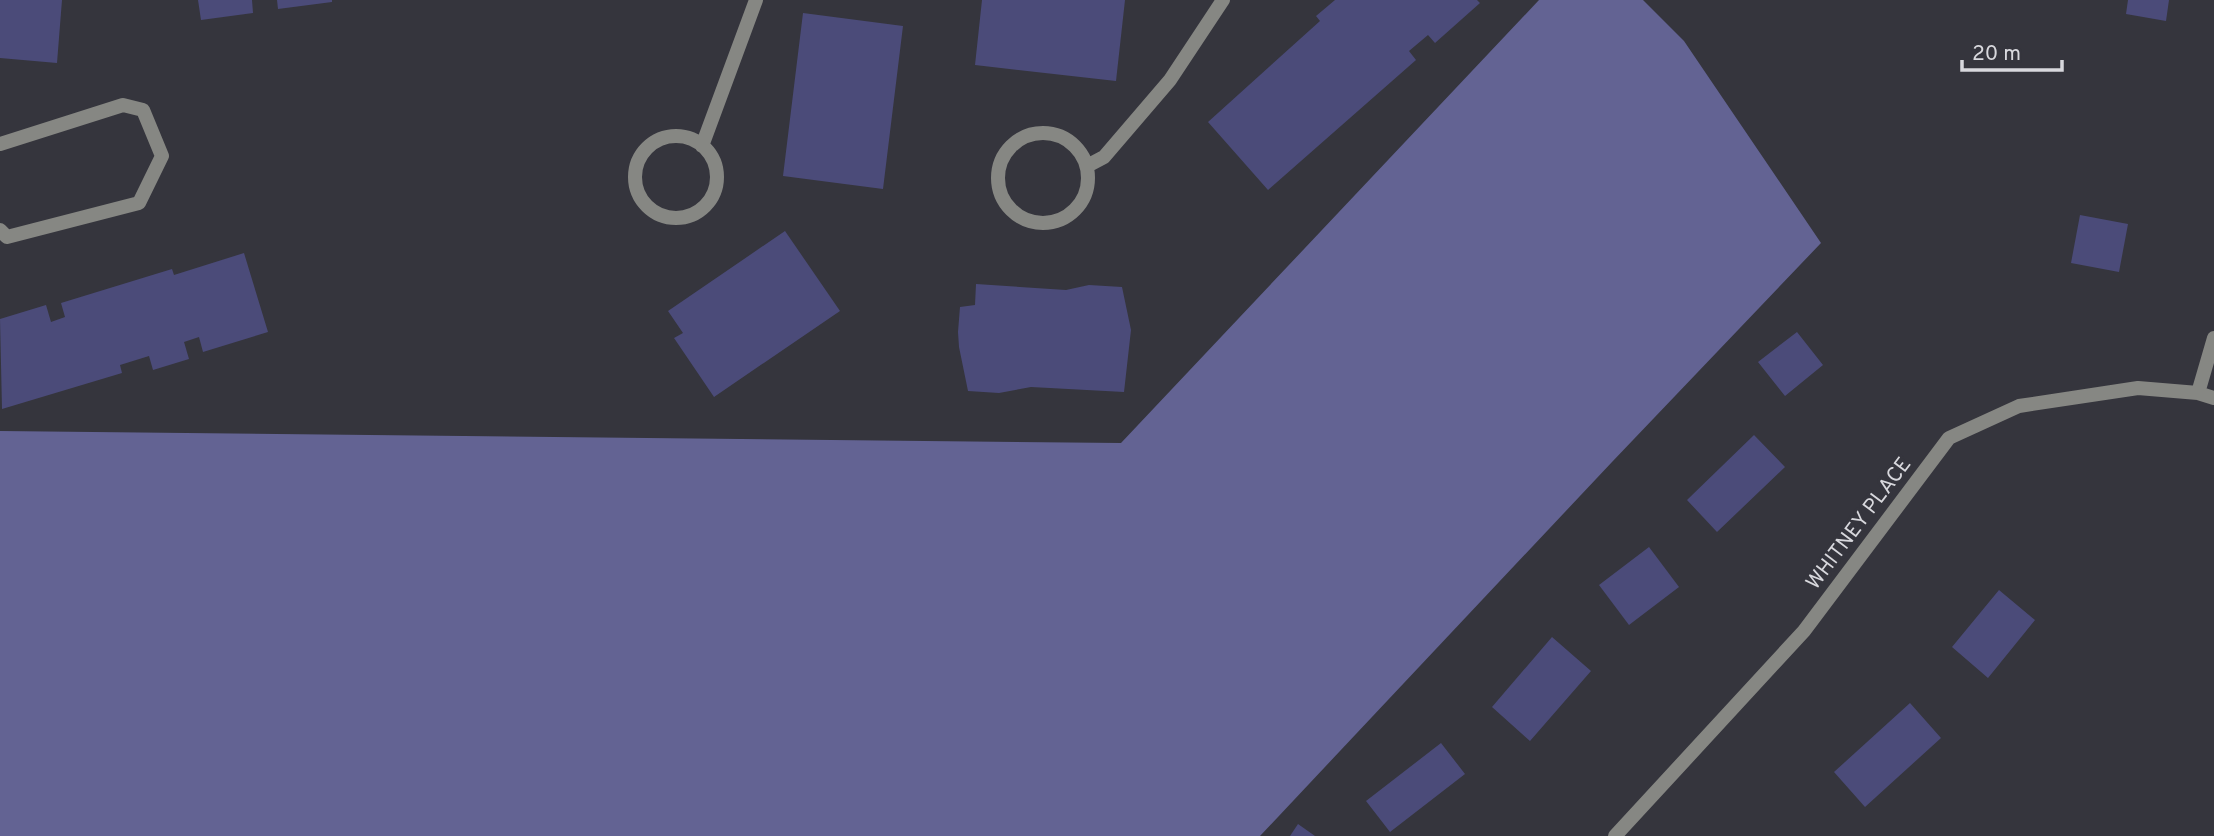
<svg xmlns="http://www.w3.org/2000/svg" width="2214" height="836" font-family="Overpass,sans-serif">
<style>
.forest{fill:#636393}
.building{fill:#4b4b79}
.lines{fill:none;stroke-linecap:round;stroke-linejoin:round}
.lane{stroke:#868783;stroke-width:14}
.street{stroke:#868783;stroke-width:14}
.labels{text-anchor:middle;stroke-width:6;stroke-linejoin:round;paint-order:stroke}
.street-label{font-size:21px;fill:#d8d8dd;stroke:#35353d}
</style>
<rect width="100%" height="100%" fill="#35353d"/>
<!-- forest -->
<path class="forest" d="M1539 0H1643L1684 41 1821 243 1612 462 1260 836H0V431L1121 443Z"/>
<!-- building -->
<path class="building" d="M0 0H62L57 63 0 58Z
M198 0H252L253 13 201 20Z
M277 0H332V2L278 9Z
M982 0H1125L1116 81 975 65Z
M1335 0H1477L1480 3 1435 43 1428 35 1409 51 1416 60 1268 190 1208 122 1320 21 1316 16Z
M2128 0H2169L2166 21 2126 14Z
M803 13 903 26 883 189 783 176Z
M2080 215 2128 224 2119 272 2071 263Z
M785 231 840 311 714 397 674 338 683 333 668 311Z
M244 253 268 332 203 352 199 337 184 342 189 359 153 370 149 356 120 365 122 373 2 409 0 319 46 305 51 322 65 317 61 303 172 269 174 275Z
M976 284 1066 290 1089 285 1122 287 1131 330 1124 392 1031 387 999 393 968 391 959 347 958 332 960 307 975 305Z
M1797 332 1823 365 1785 396 1758 362Z
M1754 435 1785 467 1717 532 1687 500Z
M1649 547 1679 587 1629 625 1599 585Z
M1999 590 2035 620 1988 678 1952 647Z
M1552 637 1591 671 1530 741 1492 707Z
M1910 703 1941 738 1865 807 1834 772Z
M1441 743 1465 774 1390 832 1366 801Z
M1298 824 1315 836H1290Z"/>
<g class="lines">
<!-- lane -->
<path class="lane" d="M0 144 123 105 143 110 162 156 139 203 7 237 0 230"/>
<!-- street -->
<path class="street" d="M998 178a45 45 0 1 1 90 0a45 45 0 1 1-90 0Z
M635 177a41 41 0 1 1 82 0a41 41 0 1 1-82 0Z
M702 146 756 0
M1087 166 1104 157 1170 80 1223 0
M2198 393 2214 338
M1615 836 1804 631 1949 438 2019 406 2138 388 2198 393 2214 398"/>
</g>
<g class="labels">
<!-- street labels -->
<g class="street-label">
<text transform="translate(1858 523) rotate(-53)" y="7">WHITNEY PLACE</text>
</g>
</g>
<!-- scale -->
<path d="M1962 60v10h100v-10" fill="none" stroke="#d8d8dd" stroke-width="3.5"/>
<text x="1972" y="60" font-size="21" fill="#d8d8dd" stroke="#35353d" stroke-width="5" paint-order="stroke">20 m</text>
</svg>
